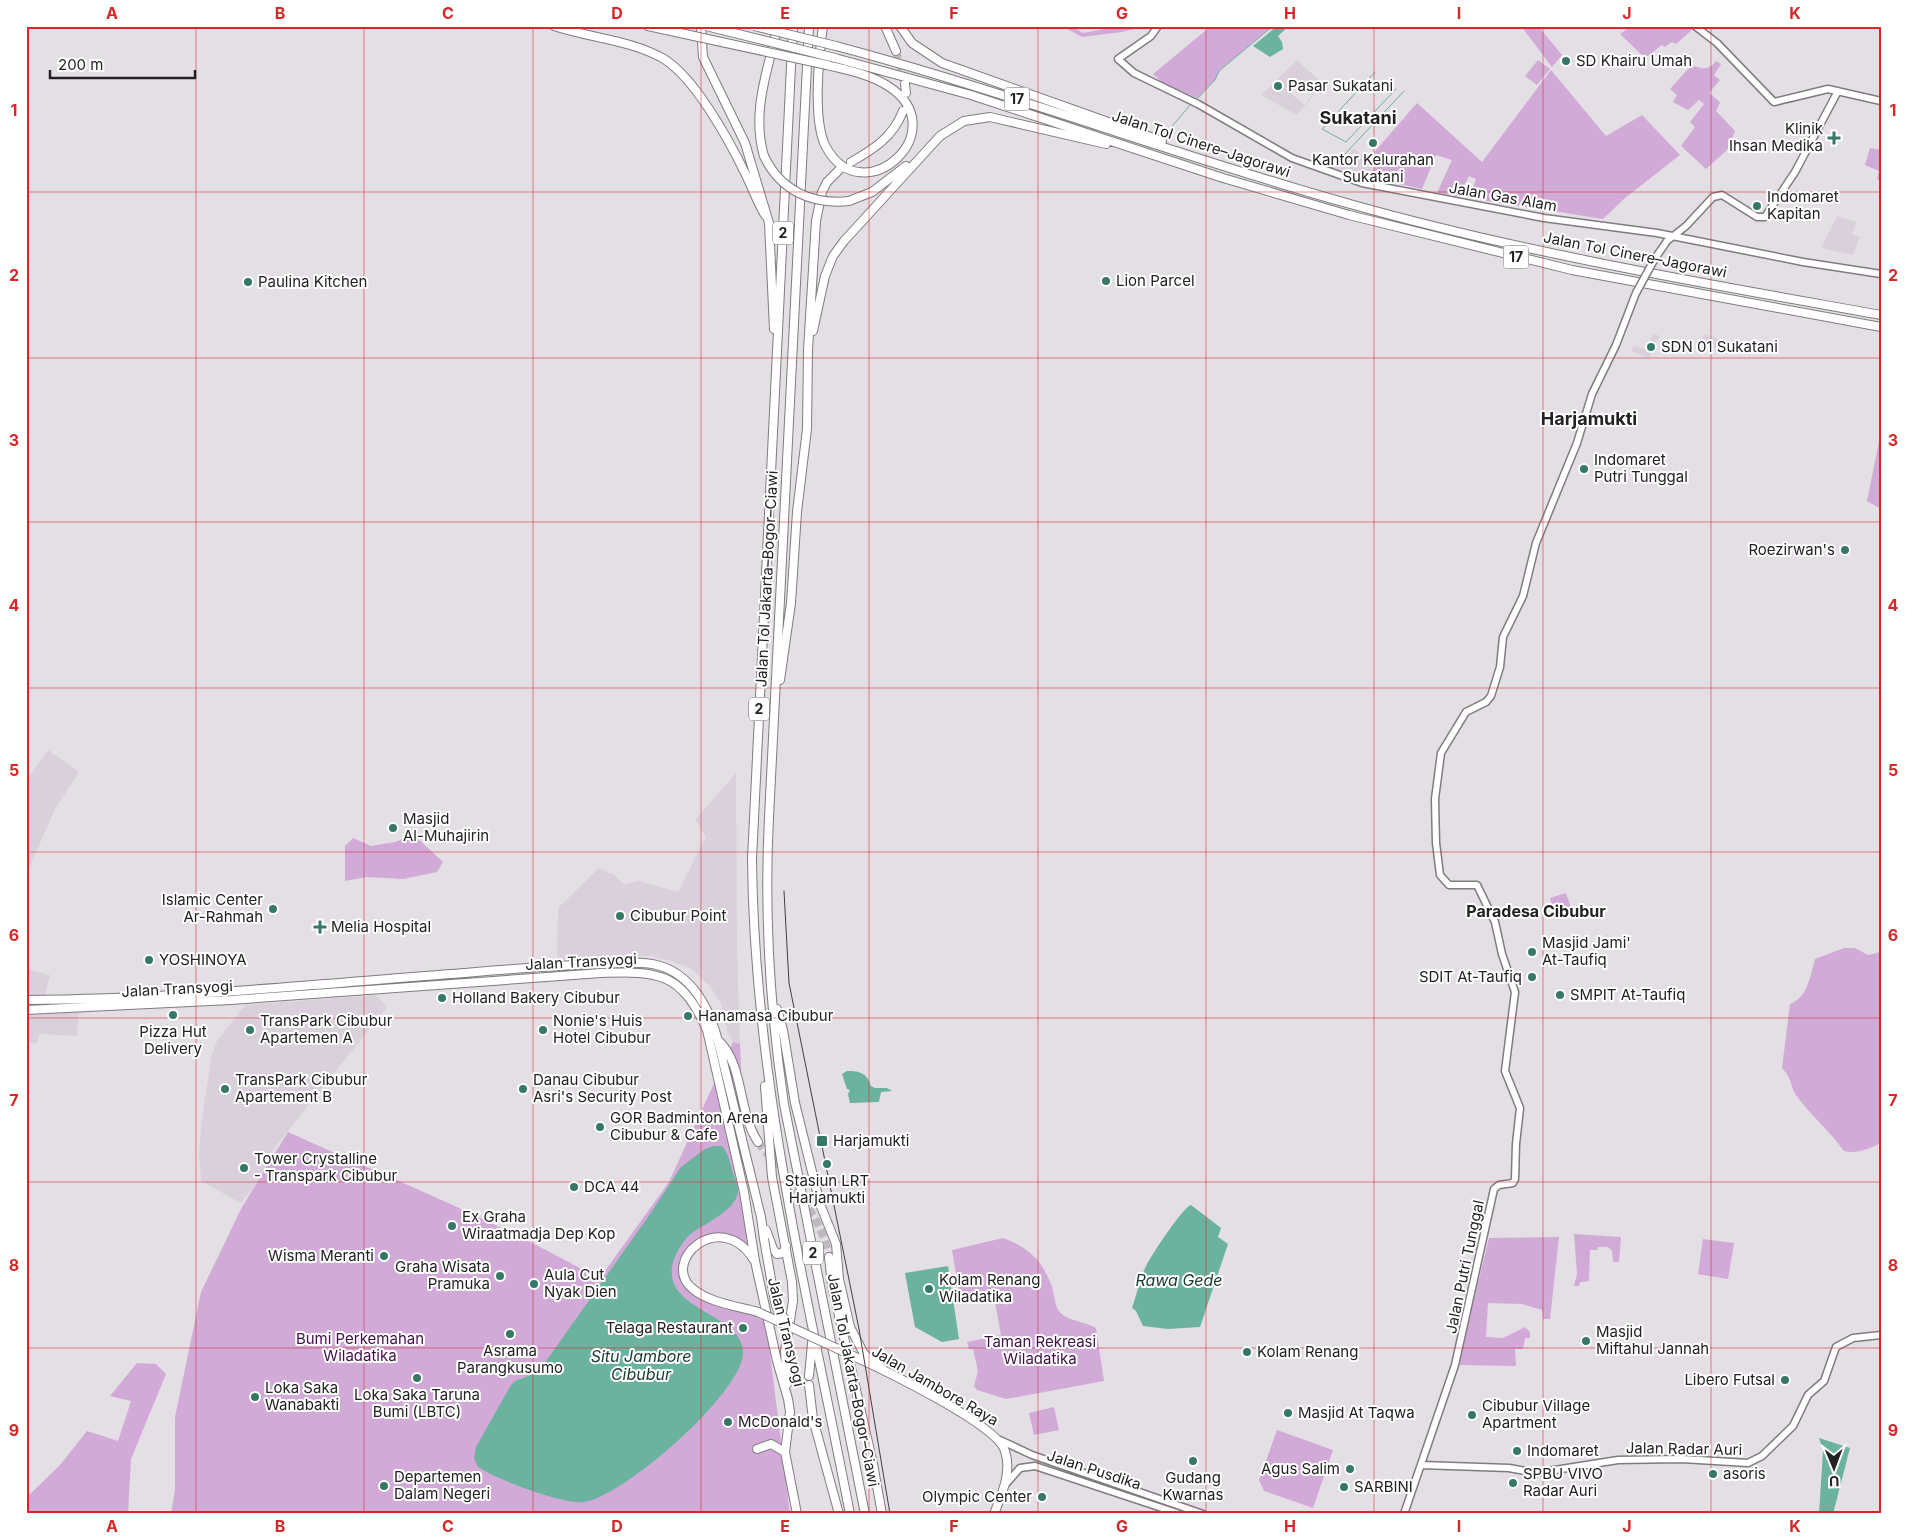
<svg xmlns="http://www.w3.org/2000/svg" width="1907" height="1540" font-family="Inter,sans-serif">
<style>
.built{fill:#dad0dc;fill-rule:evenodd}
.green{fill:#d1aad7}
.water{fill:#6bb29f}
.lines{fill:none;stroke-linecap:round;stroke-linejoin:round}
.stream{stroke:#6bb29f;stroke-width:1}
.highway-tunnel{stroke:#bdb9be;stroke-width:8;stroke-dasharray:8 4;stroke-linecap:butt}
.secondary-casing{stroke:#807b81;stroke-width:9}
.highway-casing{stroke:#807b81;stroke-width:10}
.secondary{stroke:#fff;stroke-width:6}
.highway{stroke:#fff;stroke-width:8}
.tram{stroke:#413f41;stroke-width:1}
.secondary-bridge-casing{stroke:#807b81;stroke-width:9;stroke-linecap:butt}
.highway-bridge-casing{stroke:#807b81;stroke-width:10;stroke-linecap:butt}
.secondary-bridge{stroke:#fff;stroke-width:6}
.highway-bridge{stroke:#fff;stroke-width:8}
.grid{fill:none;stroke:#d62828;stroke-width:1;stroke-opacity:0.55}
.poi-dot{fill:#367767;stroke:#fff;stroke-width:2}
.labels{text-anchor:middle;stroke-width:4;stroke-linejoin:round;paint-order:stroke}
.shield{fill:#fff;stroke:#656465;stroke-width:1}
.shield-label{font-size:14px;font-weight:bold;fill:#232123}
.poi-label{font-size:15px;fill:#232123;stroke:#fff;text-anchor:start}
.street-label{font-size:15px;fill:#232123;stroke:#fff}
.park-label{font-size:15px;fill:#400f47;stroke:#fff}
.neighbourhood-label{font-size:16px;font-weight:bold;fill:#232123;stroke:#fff}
.water-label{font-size:16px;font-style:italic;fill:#173931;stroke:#fff}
.quarter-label{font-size:18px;font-weight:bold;fill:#232123;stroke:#fff}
.neatline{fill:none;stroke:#d62828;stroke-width:2}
.grid-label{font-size:16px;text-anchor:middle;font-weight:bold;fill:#d62828}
</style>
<rect width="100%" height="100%" fill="#e4dfe5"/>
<!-- built -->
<path class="built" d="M1297 60 1323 84 1297 115 1261 95ZM1295 77 1314 93 1304 105 1285 88Z
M1354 148 1373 165V172L1369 177 1335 168Z
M1837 216 1857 222 1852 234 1860 237 1853 255 1821 248Z
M1653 334 1660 336 1649 358 1631 351 1634 345 1646 350Z
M1705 334 1716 338 1721 345 1718 352 1710 349 1708 352 1698 347Z
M48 750 79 772 55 809 26 875V781Z
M736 773 737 947 740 1044 733 1042 728 1033 721 1004 710 986 691 969 671 961 651 956H608L557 960 558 908 599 868 609 873H612L624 884 639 881 678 892 706 837 695 820Z
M26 969 50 975 45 995H26Z
M376 995 387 1007 264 1161 269 1167 241 1203 201 1181 199 1154 202 1117 212 1054 217 1041 245 1005Z
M79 1012 77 1036 40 1034 36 1044 26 1041V1013Z"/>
<!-- green -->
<path class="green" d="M1062 26H1072L1083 33 1122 26H1145L1122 32 1082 37Z
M1211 26H1273L1219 71 1215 80 1197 98 1163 83 1153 74Z
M1521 26H1538L1562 55 1552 67Z
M1631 26H1689L1693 29 1676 44 1672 42 1665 47 1662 45 1645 58 1620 34Z
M1538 60 1550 69 1537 85 1525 76Z
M1716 61 1721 64 1714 75 1720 80 1709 93 1720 102 1716 111 1735 131 1727 150 1706 169 1681 146 1695 127 1690 122 1704 104 1699 100 1688 110 1673 102 1677 95 1670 89 1688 69 1695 66C1704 70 1710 69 1716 61Z
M1551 70 1606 136 1642 115 1680 155 1625 198 1603 219 1469 198 1476 179 1469 176 1458 196 1437 193 1452 160 1436 155 1422 189 1395 183 1394 179 1371 175 1376 164 1370 157 1417 103 1482 162Z
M1870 148 1881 150V181L1877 179 1879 171 1865 165Z
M1881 432V509L1867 501Z
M414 835 443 862 437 872 403 879 367 877 345 881V846L353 838 371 846 395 842Z
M1566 893 1572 911 1555 915 1550 898Z
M1844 948H1855L1868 955 1881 952V1143C1868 1149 1858 1154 1844 1151 1830 1131 1810 1115 1796 1095 1790 1086 1793 1080 1782 1068L1790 1004C1808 997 1810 976 1815 959Z
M733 1042 740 1044 747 1208 755 1255 720 1235 688 1253 686 1285 690 1291 715 1304 753 1313 766 1321 790 1514H171L175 1489V1417L201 1292 242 1207 288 1132C392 1179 500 1222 599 1279L669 1182Z
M1574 1234 1621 1237 1619 1262H1613L1612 1251 1608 1247H1598L1597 1250H1590L1589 1281 1580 1282 1579 1286H1574L1577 1274Z
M1559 1237 1550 1319H1543L1542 1310 1522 1304 1488 1303 1486 1337 1503 1338 1525 1327 1530 1332V1338H1525L1523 1349H1515L1516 1366 1458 1365 1489 1238Z
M1003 1238C1028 1247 1043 1261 1052 1287 1054 1294 1055 1304 1058 1310 1066 1321 1084 1321 1096 1328L1104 1381 1006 1399 977 1390 974 1386 978 1371 973 1349H969L967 1342 1001 1335 993 1291 960 1297 952 1250Z
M1703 1239 1734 1243 1728 1279 1698 1274Z
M137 1363 156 1364 166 1374 131 1459 128 1514H26V1498L60 1465 87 1431 118 1441 131 1401 110 1396Z
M1054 1407 1059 1430 1034 1435 1029 1413Z
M1277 1430 1333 1450 1313 1508 1264 1491 1259 1480Z"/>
<!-- water -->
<path class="water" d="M1277 26H1289L1278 36 1282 42 1283 49 1270 57 1253 46Z
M847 1071C860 1071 867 1073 871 1086L875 1088H887L892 1091 881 1092 879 1102 850 1103 848 1094 850 1090 847 1089 842 1074Z
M714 1146H722C729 1154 730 1163 733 1173 735 1179 738 1185 738 1191 738 1209 704 1224 692 1233 684 1239 676 1252 673 1262 660 1312 745 1312 743 1354 741 1394 623 1497 584 1502 563 1505 496 1479 478 1467L474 1458 476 1447 511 1385 515 1381 534 1374 544 1364 648 1217 681 1167 705 1149Z
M1191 1205 1221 1228 1218 1237 1228 1244 1200 1327 1168 1329 1143 1326 1136 1311 1132 1308C1137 1294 1140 1277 1147 1264 1153 1253 1183 1207 1191 1205Z
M948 1266 959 1339 942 1342 915 1327 905 1273Z
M1819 1438 1850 1448 1833 1514H1819L1823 1451Z"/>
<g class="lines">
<!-- stream -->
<path class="stream" d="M1375 72 1322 129 1346 142 1396 89
M1195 101 1215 80 1219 71 1273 26
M1167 132 1192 103
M1331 169 1404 91"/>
<!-- highway-tunnel -->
<path class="highway-tunnel" d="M896 51 905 82
M758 1142C786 1178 820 1211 829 1257"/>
<defs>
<path id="secondary" d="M1158 26 1151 36 1118 59 1134 73 1198 104 1292 158 1362 183 1544 218 1657 233 1803 262 1881 274
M1695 26 1717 43 1774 102 1828 89 1881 101
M1654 260 1667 241 1686 226 1713 197 1722 195 1757 217H1765L1795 172 1838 91
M1000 1440 1032 1455 1203 1514
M1421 1465 1509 1468 1536 1473 1618 1460 1682 1459 1748 1463 1762 1456 1793 1426 1808 1395 1824 1381 1836 1347 1853 1338 1881 1335
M1005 1485 1020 1468 1035 1466 1180 1514
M1404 1514 1455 1365 1494 1189 1499 1185 1513 1183 1515 1179 1516 1144 1520 1108 1505 1071 1515 992 1502 954 1495 922 1477 885H1449L1440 875 1436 843 1435 799 1441 753 1466 712 1486 702 1491 696 1500 667 1503 637 1523 596 1536 543 1577 443 1592 394 1616 345 1636 293"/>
<path id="highway" d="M554 26C590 38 631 40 664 59 695 78 729 140 745 173 752 187 757 202 765 215
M648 26 694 36
M701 26 703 57 745 143 769 223 774 329
M793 26 752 859C754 1081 808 1297 850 1514
M809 26 769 817C764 913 770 1009 784 1104L865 1514
M823 26C819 55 812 121 826 147 863 215 957 130 888 86 869 74 847 70 827 65
M885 26 896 51
M900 26 912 43 942 63 1162 141
M836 46C1009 92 1177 156 1350 204 1524 253 1703 283 1881 315
M835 58 971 95 1223 178 1349 215 1572 270 1881 327
M905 84 906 93
M764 156C751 112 768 69 778 26
M851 162C874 149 893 137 903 111
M849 201 872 192 906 166
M813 331 825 276 833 256 844 241 940 136 964 121 990 117 1106 144
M780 680 791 603 797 512 807 429 808 350 816 221 822 192 827 182 840 169
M26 1000C172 999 319 984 464 973 511 969 557 965 604 964 621 963 640 961 657 965 692 974 710 1009 718 1041L761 1217 764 1239
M777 1009 783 1030 795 1103 820 1204 836 1244 839 1279 850 1327 864 1354 883 1369
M26 1010 231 1000 601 973C659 971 681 972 707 1030L744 1192 755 1261 777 1361 788 1399 790 1412 785 1452 797 1514
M720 1042C744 1067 738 1112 758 1142
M765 1086 772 1177 792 1282 793 1301 785 1351 787 1384
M766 1230 773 1249 777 1254 783 1253 786 1246
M829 1257 832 1285 873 1464 882 1514
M754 1260C720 1206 659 1262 693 1289 710 1303 737 1306 758 1312
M851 1355C880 1368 997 1424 1005 1451 1012 1472 1002 1494 994 1514
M809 1376 813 1333
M809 1385 813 1419 839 1514
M757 1449 771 1444 785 1452"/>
</defs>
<!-- secondary casing -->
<use href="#secondary" class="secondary-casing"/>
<!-- highway casing -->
<use href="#highway" class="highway-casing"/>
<!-- secondary -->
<use href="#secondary" class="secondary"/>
<!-- highway -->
<use href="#highway" class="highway"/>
<!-- tram -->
<path class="tram" d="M784 891 789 983 859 1329 890 1514"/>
<defs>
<path id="secondary-bridge" d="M1636 293 1654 260"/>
<path id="highway-bridge" d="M706 26 835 58
M754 26 836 46
M694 36 827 65
M764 156C780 190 811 205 849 201
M764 1239 775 1302 778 1311 788 1322
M758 1312 851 1355"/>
</defs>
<!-- secondary-bridge casing -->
<use href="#secondary-bridge" class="secondary-bridge-casing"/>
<!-- highway-bridge casing -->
<use href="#highway-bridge" class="highway-bridge-casing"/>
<!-- secondary-bridge -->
<use href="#secondary-bridge" class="secondary-bridge"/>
<!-- highway-bridge -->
<use href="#highway-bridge" class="highway-bridge"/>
</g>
<!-- grid -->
<path class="grid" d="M196 26V1514M364 26V1514M533 26V1514M701 26V1514M869 26V1514M1038 26V1514M1206 26V1514M1374 26V1514M1543 26V1514M1711 26V1514M26 192H1881M26 358H1881M26 522H1881M26 688H1881M26 852H1881M26 1018H1881M26 1182H1881M26 1348H1881"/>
<!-- markers -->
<g class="poi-dot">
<circle cx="1566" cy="61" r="5"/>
<circle cx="1278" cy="86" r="5"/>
<path d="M1831.5 130.5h5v5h5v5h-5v5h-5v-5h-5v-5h5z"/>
<circle cx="1373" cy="143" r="5"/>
<circle cx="1757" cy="206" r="5"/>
<circle cx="1106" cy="281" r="5"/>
<circle cx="248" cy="282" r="5"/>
<circle cx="1651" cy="347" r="5"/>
<circle cx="1584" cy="469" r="5"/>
<circle cx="1845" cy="550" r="5"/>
<circle cx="393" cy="828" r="5"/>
<circle cx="273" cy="909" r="5"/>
<circle cx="620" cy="916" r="5"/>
<path d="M317.5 919.5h5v5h5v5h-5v5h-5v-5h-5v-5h5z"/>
<circle cx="1532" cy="952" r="5"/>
<circle cx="149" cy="960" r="5"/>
<circle cx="1532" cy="977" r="5"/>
<circle cx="1560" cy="995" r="5"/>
<circle cx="442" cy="998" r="5"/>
<circle cx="173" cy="1015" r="5"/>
<circle cx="688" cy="1016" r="5"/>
<circle cx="250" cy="1030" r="5"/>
<circle cx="543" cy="1030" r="5"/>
<circle cx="225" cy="1089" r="5"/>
<circle cx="523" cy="1089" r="5"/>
<circle cx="600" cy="1127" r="5"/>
<rect x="816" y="1135" width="12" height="12" rx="2.5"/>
<circle cx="827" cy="1164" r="5"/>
<circle cx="244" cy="1168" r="5"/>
<circle cx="574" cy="1187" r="5"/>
<circle cx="452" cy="1226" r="5"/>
<circle cx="384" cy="1256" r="5"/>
<circle cx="500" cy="1276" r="5"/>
<circle cx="534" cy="1284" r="5"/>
<circle cx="929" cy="1289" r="5"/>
<circle cx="743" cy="1328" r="5"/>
<circle cx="510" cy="1334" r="5"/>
<circle cx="1586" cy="1341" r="5"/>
<circle cx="1247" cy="1352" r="5"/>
<circle cx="417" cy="1378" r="5"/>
<circle cx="1785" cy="1380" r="5"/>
<circle cx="255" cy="1397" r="5"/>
<circle cx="1288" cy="1413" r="5"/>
<circle cx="1472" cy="1415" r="5"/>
<circle cx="728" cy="1422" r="5"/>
<circle cx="1517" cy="1451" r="5"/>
<circle cx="1193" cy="1461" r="5"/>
<circle cx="1350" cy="1469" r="5"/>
<circle cx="1713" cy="1474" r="5"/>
<circle cx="1513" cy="1483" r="5"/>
<circle cx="384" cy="1486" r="5"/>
<circle cx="1344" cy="1487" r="5"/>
<circle cx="1042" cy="1497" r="5"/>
</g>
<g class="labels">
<!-- shield labels -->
<g class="shield">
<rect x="1004.5" y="87.5" width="25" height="23" rx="4"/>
<rect x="773" y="221.5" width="20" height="23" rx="4"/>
<rect x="1503.5" y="245.5" width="25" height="23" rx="4"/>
<rect x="749" y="697.5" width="20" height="23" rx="4"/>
<rect x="803" y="1241.5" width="20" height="23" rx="4"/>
</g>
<g class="shield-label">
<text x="1017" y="104">17</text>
<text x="783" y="238">2</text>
<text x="1516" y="262">17</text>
<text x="759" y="714">2</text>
<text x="813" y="1258">2</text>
</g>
<!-- poi labels -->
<g class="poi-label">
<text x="1576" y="66">SD Khairu Umah</text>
<text x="1288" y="91">Pasar Sukatani</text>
<text x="1823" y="134" text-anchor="end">Klinik<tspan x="1823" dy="17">Ihsan Medika</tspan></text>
<text x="1373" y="165" text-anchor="middle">Kantor Kelurahan<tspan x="1373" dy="17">Sukatani</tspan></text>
<text x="1767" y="202">Indomaret<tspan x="1767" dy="17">Kapitan</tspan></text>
<text x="1116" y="286">Lion Parcel</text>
<text x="258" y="287">Paulina Kitchen</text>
<text x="1661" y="352">SDN 01 Sukatani</text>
<text x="1594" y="465">Indomaret<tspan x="1594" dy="17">Putri Tunggal</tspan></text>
<text x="1835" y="555" text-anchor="end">Roezirwan's</text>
<text x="403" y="824">Masjid<tspan x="403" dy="17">Al-Muhajirin</tspan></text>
<text x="263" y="905" text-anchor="end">Islamic Center<tspan x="263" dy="17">Ar-Rahmah</tspan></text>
<text x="630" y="921">Cibubur Point</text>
<text x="331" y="932">Melia Hospital</text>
<text x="1542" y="948">Masjid Jami'<tspan x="1542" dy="17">At-Taufiq</tspan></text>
<text x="159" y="965">YOSHINOYA</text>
<text x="1522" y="982" text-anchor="end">SDIT At-Taufiq</text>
<text x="1570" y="1000">SMPIT At-Taufiq</text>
<text x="452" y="1003">Holland Bakery Cibubur</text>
<text x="698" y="1021">Hanamasa Cibubur</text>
<text x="260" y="1026">TransPark Cibubur<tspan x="260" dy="17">Apartemen A</tspan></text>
<text x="553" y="1026">Nonie's Huis<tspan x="553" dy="17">Hotel Cibubur</tspan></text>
<text x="173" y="1037" text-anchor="middle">Pizza Hut<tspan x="173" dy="17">Delivery</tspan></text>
<text x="235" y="1085">TransPark Cibubur<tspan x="235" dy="17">Apartement B</tspan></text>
<text x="533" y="1085">Danau Cibubur<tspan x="533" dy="17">Asri's Security Post</tspan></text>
<text x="610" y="1123">GOR Badminton Arena<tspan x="610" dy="17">Cibubur &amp; Cafe</tspan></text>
<text x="833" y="1146">Harjamukti</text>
<text x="254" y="1164">Tower Crystalline<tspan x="254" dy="17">- Transpark Cibubur</tspan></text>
<text x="827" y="1186" text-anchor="middle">Stasiun LRT<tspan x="827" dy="17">Harjamukti</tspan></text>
<text x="584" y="1192">DCA 44</text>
<text x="462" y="1222">Ex Graha<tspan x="462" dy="17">Wiraatmadja Dep Kop</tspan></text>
<text x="374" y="1261" text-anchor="end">Wisma Meranti</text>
<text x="490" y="1272" text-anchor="end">Graha Wisata<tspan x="490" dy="17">Pramuka</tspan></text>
<text x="544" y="1280">Aula Cut<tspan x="544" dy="17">Nyak Dien</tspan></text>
<text x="939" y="1285">Kolam Renang<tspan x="939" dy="17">Wiladatika</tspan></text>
<text x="733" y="1333" text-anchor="end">Telaga Restaurant</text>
<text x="1596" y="1337">Masjid<tspan x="1596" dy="17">Miftahul Jannah</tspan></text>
<text x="510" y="1356" text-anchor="middle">Asrama<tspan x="510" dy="17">Parangkusumo</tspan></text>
<text x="1257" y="1357">Kolam Renang</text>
<text x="1775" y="1385" text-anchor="end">Libero Futsal</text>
<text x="265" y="1393">Loka Saka<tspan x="265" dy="17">Wanabakti</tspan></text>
<text x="417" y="1400" text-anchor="middle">Loka Saka Taruna<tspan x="417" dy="17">Bumi (LBTC)</tspan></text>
<text x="1482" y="1411">Cibubur Village<tspan x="1482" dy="17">Apartment</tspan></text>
<text x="1298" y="1418">Masjid At Taqwa</text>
<text x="738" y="1427">McDonald's</text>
<text x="1527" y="1456">Indomaret</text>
<text x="1340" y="1474" text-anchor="end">Agus Salim</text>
<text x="1523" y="1479">SPBU VIVO<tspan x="1523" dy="17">Radar Auri</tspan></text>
<text x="1723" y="1479">asoris</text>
<text x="394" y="1482">Departemen<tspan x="394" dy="17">Dalam Negeri</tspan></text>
<text x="1193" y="1483" text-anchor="middle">Gudang<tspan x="1193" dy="17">Kwarnas</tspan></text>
<text x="1354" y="1492">SARBINI</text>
<text x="1032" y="1502" text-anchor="end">Olympic Center</text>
</g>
<!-- street labels -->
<g class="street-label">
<text transform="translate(1201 144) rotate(18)" y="5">Jalan Tol Cinere–Jagorawi</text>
<text transform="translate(1503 197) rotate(10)" y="5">Jalan Gas Alam</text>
<text transform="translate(1635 255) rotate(11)" y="5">Jalan Tol Cinere–Jagorawi</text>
<text transform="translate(767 579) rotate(-87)" y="5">Jalan Tol Jakarta–Bogor–Ciawi</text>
<text transform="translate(581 962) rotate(-3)" y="5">Jalan Transyogi</text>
<text transform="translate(177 989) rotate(-3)" y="5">Jalan Transyogi</text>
<text transform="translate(1465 1267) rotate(-78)" y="5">Jalan Putri Tunggal</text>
<text transform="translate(786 1332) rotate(76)" y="5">Jalan Transyogi</text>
<text transform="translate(853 1380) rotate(79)" y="5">Jalan Tol Jakarta–Bogor–Ciawi</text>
<text transform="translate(935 1386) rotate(30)" y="5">Jalan Jambore Raya</text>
<text transform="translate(1684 1449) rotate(1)" y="5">Jalan Radar Auri</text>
<text transform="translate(1094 1470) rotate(18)" y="5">Jalan Pusdika</text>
</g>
<!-- park labels -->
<g class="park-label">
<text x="360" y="1344">Bumi Perkemahan<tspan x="360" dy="17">Wiladatika</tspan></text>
<text x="1040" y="1347">Taman Rekreasi<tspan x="1040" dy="17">Wiladatika</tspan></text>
</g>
<!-- neighbourhood labels -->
<g class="neighbourhood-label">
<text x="1536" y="917">Paradesa Cibubur</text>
</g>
<!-- water labels -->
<g class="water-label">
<text x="1179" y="1286">Rawa Gede</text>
<text x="641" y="1362">Situ Jambore<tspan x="641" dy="18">Cibubur</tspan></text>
</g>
<!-- quarter labels -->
<g class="quarter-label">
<text x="1358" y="124">Sukatani</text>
<text x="1589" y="425">Harjamukti</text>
</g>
</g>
<!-- border -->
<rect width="1907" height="1540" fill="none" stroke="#ffffff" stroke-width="55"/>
<!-- north arrow -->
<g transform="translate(1834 1468) rotate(179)" stroke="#ffffff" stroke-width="4" paint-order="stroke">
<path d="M0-4L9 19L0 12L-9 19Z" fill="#232123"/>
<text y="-8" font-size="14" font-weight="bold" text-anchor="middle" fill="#232123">U</text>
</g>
<!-- scale -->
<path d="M50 70v8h145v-8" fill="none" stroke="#232123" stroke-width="2.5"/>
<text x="58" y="70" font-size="15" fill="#232123" stroke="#ffffff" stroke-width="4" paint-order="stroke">200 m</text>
<rect x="28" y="28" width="1852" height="1484" class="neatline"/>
<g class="grid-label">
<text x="112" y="19">A</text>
<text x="280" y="19">B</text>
<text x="448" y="19">C</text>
<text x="617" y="19">D</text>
<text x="785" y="19">E</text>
<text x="954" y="19">F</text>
<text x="1122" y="19">G</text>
<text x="1290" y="19">H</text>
<text x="1459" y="19">I</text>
<text x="1627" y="19">J</text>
<text x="1795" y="19">K</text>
<text x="14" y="116">1</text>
<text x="1893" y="116">1</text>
<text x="14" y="281">2</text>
<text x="1893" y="281">2</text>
<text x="14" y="446">3</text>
<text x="1893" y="446">3</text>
<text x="14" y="611">4</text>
<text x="1893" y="611">4</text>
<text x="14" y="776">5</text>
<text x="1893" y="776">5</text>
<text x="14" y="941">6</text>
<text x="1893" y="941">6</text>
<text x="14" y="1106">7</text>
<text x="1893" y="1106">7</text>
<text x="14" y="1271">8</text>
<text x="1893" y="1271">8</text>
<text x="14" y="1436">9</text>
<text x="1893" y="1436">9</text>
<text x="112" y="1532">A</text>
<text x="280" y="1532">B</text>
<text x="448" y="1532">C</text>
<text x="617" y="1532">D</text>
<text x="785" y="1532">E</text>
<text x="954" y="1532">F</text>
<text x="1122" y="1532">G</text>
<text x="1290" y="1532">H</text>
<text x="1459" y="1532">I</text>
<text x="1627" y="1532">J</text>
<text x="1795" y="1532">K</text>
</g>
</svg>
